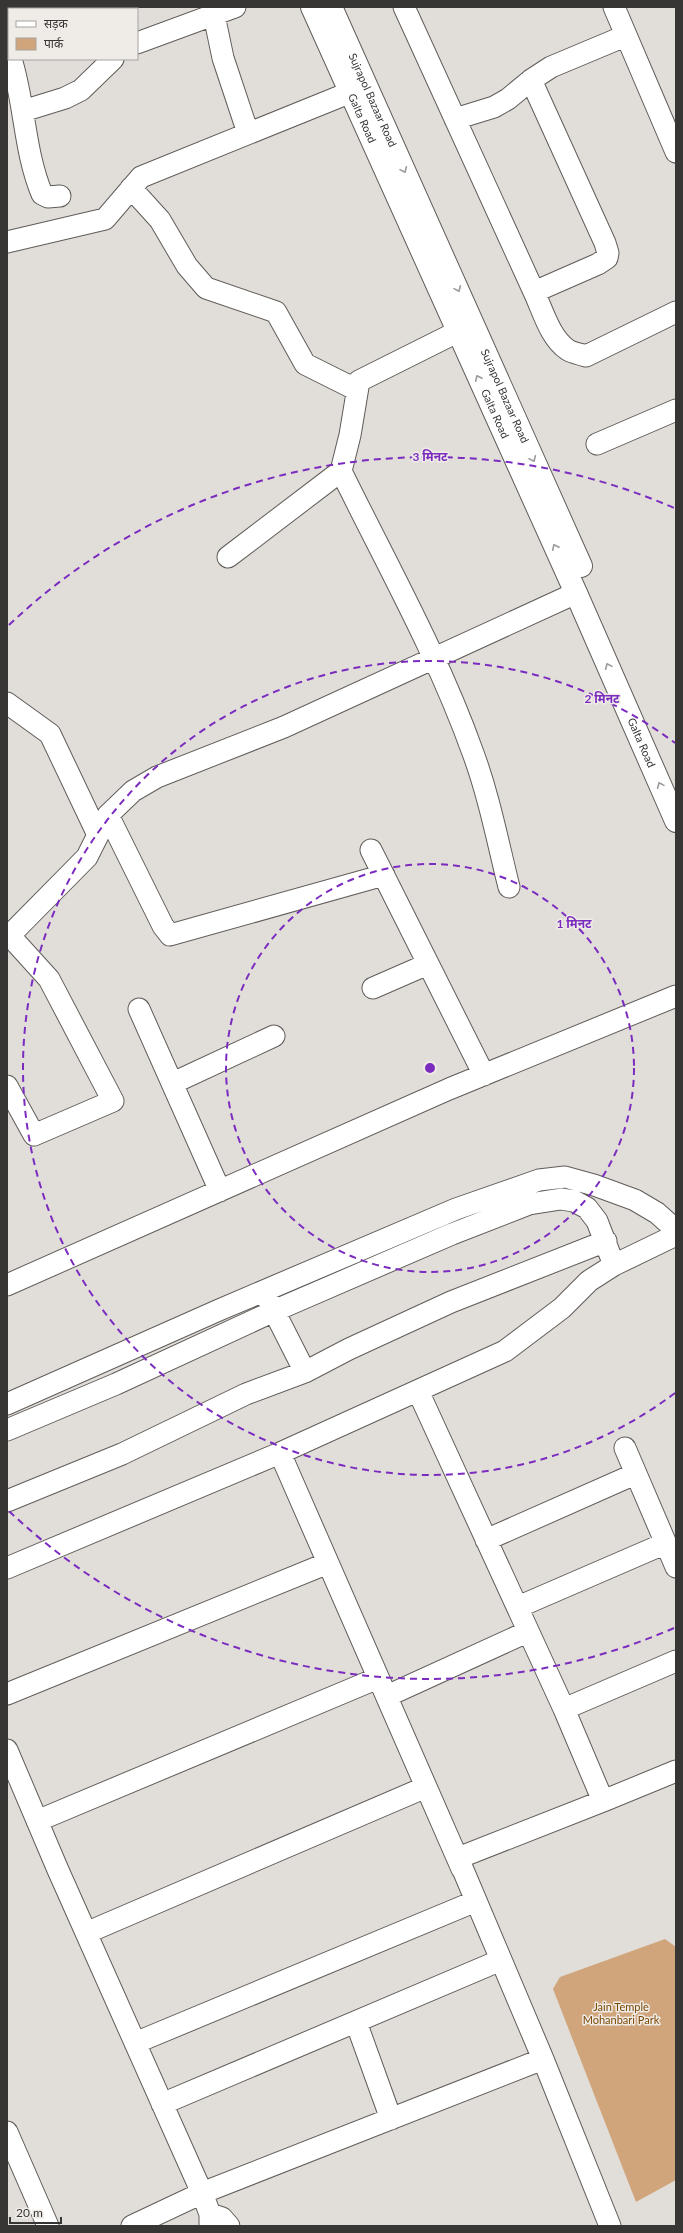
<svg xmlns="http://www.w3.org/2000/svg" width="683" height="2233" font-family="Lato,'Noto Sans Devanagari',sans-serif">
<style>
.green{fill:#d1a57b}
.lines{fill:none;stroke-linecap:round;stroke-linejoin:round}
.minor-casing{stroke:#605c59;stroke-width:23}
.major-casing{stroke:#605c59;stroke-width:24}
.minor{stroke:#fff;stroke-width:21}
.major{stroke:#fff;stroke-width:22}
.oneway{stroke:#9c9a9a}
.ring{fill:none;stroke:#7b2cbf;stroke-width:2;stroke-dasharray:7 5}
.labels{text-anchor:middle;stroke-width:3;stroke-linejoin:round;paint-order:stroke}
.street-label{font-size:11px;fill:#383635;stroke:#efebe7}
.park-label{font-size:11px;fill:#7a4703;stroke:#efebe7}
.centre{fill:#7b2cbf;stroke:#efebe7;stroke-width:2}
.ring-label{font-size:12px;text-anchor:middle;font-weight:bold;fill:#7b2cbf;stroke:#efebe7;stroke-width:3;stroke-linejoin:round;paint-order:stroke}
</style>
<rect width="100%" height="100%" fill="#e1deda"/>
<!-- green -->
<path class="green" d="M665 1939 676 1947V2180L636 2202 553 1989 560 1977Z"/>
<g class="lines">
<defs>
<path id="minor" d="M404 7 534 292C543 311 550 338 568 350 573 353 580 354 586 356L676 312
M614 7 676 152
M214 15 223 58 248 133
M137 43 235 7
M11 59C25 103 24 151 42 194L48 197 60 196
M531 80 605 243 608 253 607 258 598 264 534 292
M23 111 65 98 81 90 113 59
M455 119 494 107 508 99 531 80 551 67 625 36
M131 188 160 220 187 266 206 288 276 312 305 364 357 390
M7 242 105 219 141 177 351 92
M597 444 676 410
M341 471C386 563 438 655 473 753 489 796 498 843 509 887
M228 557 341 471 350 435 359 381 457 332
M7 703 50 734 98 835
M108 815 163 926 170 935 384 875
M371 850 484 1075
M7 938 87 857 108 815 133 791 157 777 284 727 576 593
M373 988 428 964
M139 1009 220 1191
M173 1083 274 1036
M7 1086 34 1135 113 1101 49 979 10 936
M7 1285 449 1089 676 996
M268 1299 305 1372
M418 1391 564 1709 603 1801 676 1771
M7 1404 219 1310 456 1209 539 1180 565 1177 594 1185 635 1200 657 1213 676 1230
M7 1430 116 1384 274 1311 452 1234 529 1204 561 1199 574 1201 587 1208 597 1221 614 1265
M625 1448 676 1567
M280 1453 462 1869
M7 1501 122 1454 246 1394 305 1372 349 1349 451 1302 606 1241
M486 1540 635 1474
M7 1568 280 1453 505 1351 562 1308 589 1281 614 1265 676 1235
M518 1607 666 1543
M7 1694 328 1563
M387 1696 527 1632
M564 1709 676 1661
M7 1750 58 1870 202 2193 210 2214V2226
M603 1801 458 1858 543 2059 610 2226
M37 1821 378 1678
M86 1933 426 1787
M356 2022 391 2119
M135 2043 476 1901
M162 2104 501 1960
M7 2132 48 2226
M210 2214 222 2218 229 2226
M132 2226 202 2193 543 2059"/>
<g id="major">
<path id="s1" d="M312 7 576 593 676 821"/>
<path id="s2" d="M331 7 581 566"/>
</g>
</defs>
<!-- minor casing -->
<use href="#minor" class="minor-casing"/>
<!-- major casing -->
<use href="#major" class="major-casing"/>
<!-- minor -->
<use href="#minor" class="minor"/>
<!-- major -->
<use href="#major" class="major"/>
</g>
<!-- one-way arrows -->
<defs><path id="oneway-chevron" d="M-2-3.5L2.5 0L-2 3.5" fill="none" stroke-width="1.6" stroke-linecap="round" stroke-linejoin="round"/></defs>
<g class="oneway">
<use href="#oneway-chevron" transform="translate(404 170) rotate(66)"/>
<use href="#oneway-chevron" transform="translate(458 289) rotate(66)"/>
<use href="#oneway-chevron" transform="translate(478 378) rotate(-115)"/>
<use href="#oneway-chevron" transform="translate(533 459) rotate(66)"/>
<use href="#oneway-chevron" transform="translate(555 547) rotate(-115)"/>
<use href="#oneway-chevron" transform="translate(608 666) rotate(-114)"/>
<use href="#oneway-chevron" transform="translate(660 785) rotate(-114)"/>
</g>
<!-- distance rings -->
<g class="ring">
<circle cx="430" cy="1068" r="204"/>
<path d="M675 1393A407 407 0 1 1 675 743"/>
<path d="M674 1628A611 611 0 0 1 9 1511M9 625A611 611 0 0 1 674 508"/>
</g>
<g class="labels">
<!-- street labels -->
<g class="street-label">
<text dy="4" stroke="none"><textPath href="#s2" startOffset="102">Sujrapol Bazaar Road</textPath></text>
<text dy="4" stroke="none"><textPath href="#s1" startOffset="122">Galta Road</textPath></text>
<text dy="4" stroke="none"><textPath href="#s2" startOffset="426">Sujrapol Bazaar Road</textPath></text>
<text dy="4" stroke="none"><textPath href="#s1" startOffset="446">Galta Road</textPath></text>
<text dy="4" stroke="none"><textPath href="#s1" startOffset="806">Galta Road</textPath></text>
</g>
<!-- park labels -->
<g class="park-label">
<text x="621" y="2011">Jain Temple<tspan x="621" dy="13">Mohanbari Park</tspan></text>
</g>
</g>
<circle cx="430" cy="1068" r="6" class="centre"/>
<g class="ring-label">
<text x="430" y="461">3 मिनट</text>
<text x="602" y="703">2 मिनट</text>
<text x="574" y="928">1 मिनट</text>
</g>
<!-- border -->
<rect width="683" height="2233" fill="none" stroke="#383635" stroke-width="16"/>
<!-- legend -->
<rect x="8" y="8" width="130" height="52" fill="#efebe7" stroke="#a6a3a0"/>
<rect x="16" y="21" width="20" height="6" fill="#ffffff" stroke="#a6a3a0"/>
<text x="44" y="28" font-size="12" fill="#383635">सड़क</text>
<rect x="16" y="38" width="20" height="12" fill="#d1a57b" stroke="#a6a3a0"/>
<text x="44" y="48" font-size="12" fill="#383635">पार्क</text>
<!-- scale -->
<path d="M10 2217v6h51v-6" fill="none" stroke="#383635" stroke-width="2"/>
<text x="16" y="2217" font-size="12" fill="#383635" stroke="#efebe7" stroke-width="3" paint-order="stroke">20 m</text>
</svg>
